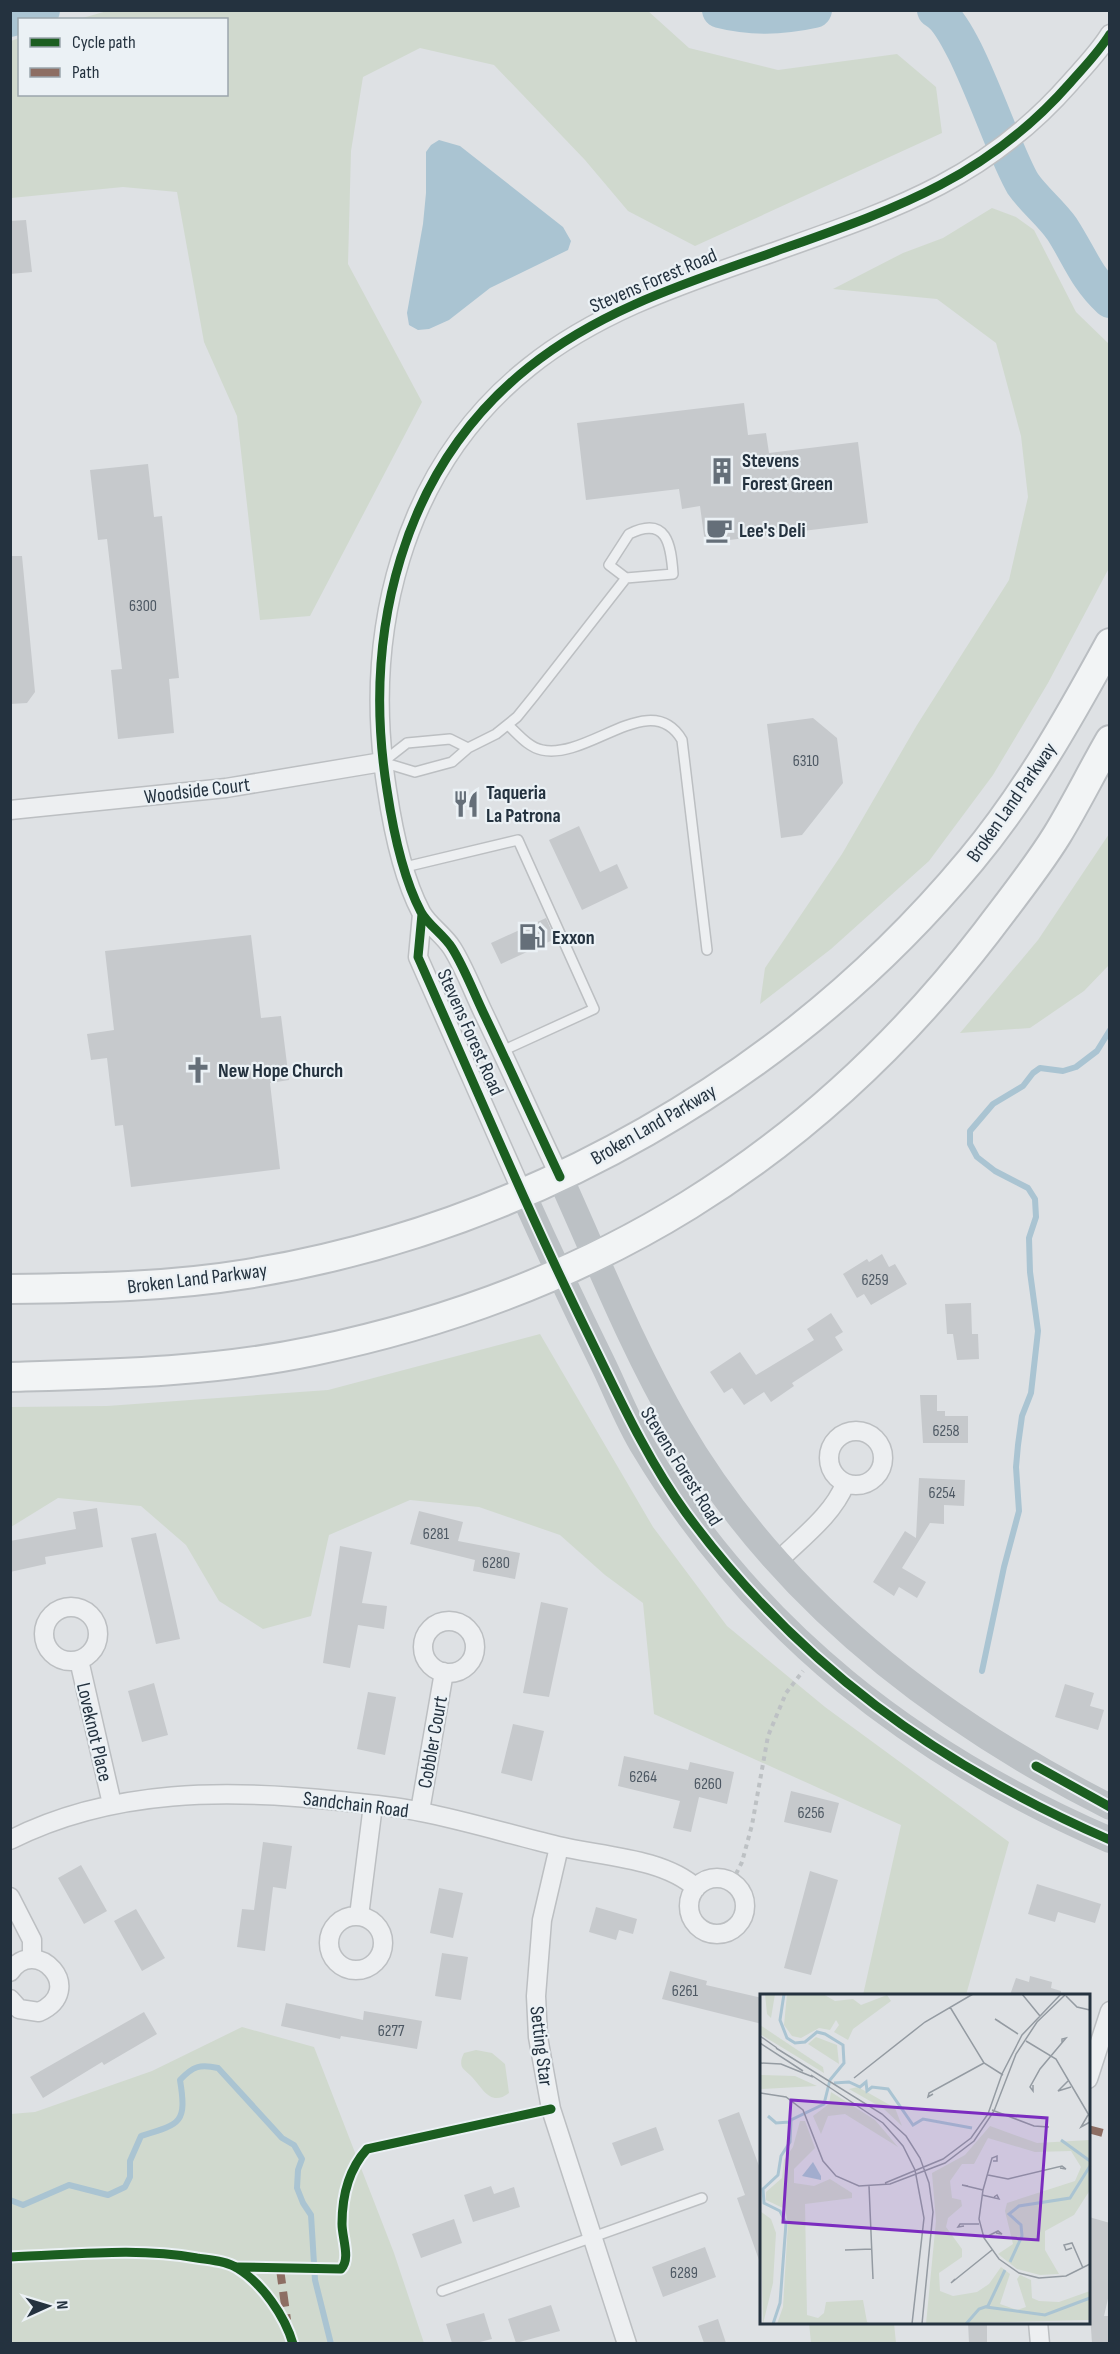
<svg xmlns="http://www.w3.org/2000/svg" width="1120" height="2354" font-family="'Sofia Sans Condensed',sans-serif">
<style>
.green{fill:#d0d9ce}
.water{fill:#aac4d2}
.lines{fill:none;stroke-linecap:round;stroke-linejoin:round}
.stream{stroke:#aac4d2;stroke-width:6}
.river{stroke:#aac4d2;stroke-width:36}
.building{fill:#c6c9cc}
.lane-casing{stroke:#bcbfc2;stroke-width:12}
.street-casing{stroke:#bcbfc2;stroke-width:21}
.primary-casing{stroke:#babec2;stroke-width:32}
.path{stroke:#bdc1c4;stroke-width:4;stroke-dasharray:4.5 4.5;stroke-linecap:butt}
.lane{stroke:#edeff1;stroke-width:9}
.street{stroke:#edeff1;stroke-width:18}
.secondary{stroke:#bcc1c5;stroke-width:26}
.primary{stroke:#f2f4f5;stroke-width:28}
.quiet{stroke:#8d6e63;stroke-width:8;stroke-dasharray:15 8;stroke-linecap:butt}
.cycleway-casing{stroke:#ebf1f5;stroke-width:13}
.cycleway{stroke:#1b5e20;stroke-width:9}
.labels{text-anchor:middle;stroke-width:4.5;stroke-linejoin:round;paint-order:stroke}
.number-label{font-size:16px;fill:#4d5863}
.street-label{font-size:20px;fill:#24323f;stroke:#ebf1f5}
.poi-label{font-size:20px;font-weight:bold;fill:#24323f;stroke:#ebf1f5;text-anchor:start}
.inset-river{fill:none;stroke:#aac4d2;stroke-width:3}
.inset-road{fill:none;stroke:#949ba2;stroke-width:1.5}
.view{fill:#7b2cbf;fill-opacity:0.15;stroke:#7b2cbf;stroke-width:3}
.inset-edge{fill:none;stroke:#24323f;stroke-width:3}
</style>
<rect width="100%" height="100%" fill="#dee1e4"/>
<!-- green -->
<path class="green" d="M107 11H648L689 48 778 70 897 54 936 87 942 133 695 246 628 211 585 160 494 65 420 48 363 77 351 151 348 264 422 402 310 616 260 620 237 416 204 342 177 192 123 187 11 198V41L19 38 20 94H226V20L79 19Z
M992 208 1016 217 1034 230 1076 312 1109 344V568L1048 683 993 775 929 861 831 949 760 1004 765 968 842 854 917 725 1009 580 1028 497 1021 436 996 343 937 299 833 289 903 253 943 238Z
M1109 834V965L1084 991 1030 1028 960 1033 1038 940Z
M540 1334 653 1527 727 1626 825 1707 1009 1842 966 1995H863L901 1825 654 1714 643 1603 605 1575 560 1535 479 1507 410 1500 329 1535 311 1616 263 1629 219 1601 186 1545 141 1506 58 1498 11 1527V1407L107 1406 328 1390Z
M242 2027 314 2047 394 2253 424 2343H11V2114L35 2112 152 2071Z
M476 2050 492 2053 505 2064 509 2093C491 2107 483 2089 472 2077 469 2074 464 2070 462 2067 460 2062 462 2057 464 2053Z
M809 2323H894L896 2343H811Z"/>
<!-- water -->
<path class="water" d="M439 140 460 146 563 227 571 241 568 250 490 288 449 320 429 329 418 330 409 325 407 313 423 224 426 193V152L431 145Z"/>
<g class="lines">
<!-- stream -->
<path class="stream" d="M982 1671 1004 1567 1019 1511 1016 1467 1018 1445 1022 1416 1031 1393 1038 1331 1030 1272 1029 1238 1036 1217 1035 1199 1028 1188 995 1171 977 1157 970 1144V1131L993 1104 1023 1086 1033 1073 1040 1068 1063 1071 1076 1067 1097 1051 1110 1030
M10 2200 23 2205 69 2185 108 2195 125 2187 130 2177V2161L141 2136C181 2124 187 2123 180 2080 193 2066 200 2064 218 2068L282 2138 294 2145 302 2159 298 2170 297 2188 303 2203 311 2215 315 2280 331 2344"/>
<!-- river -->
<path class="river" d="M720 10C751 18 783 17 814 10
M935 10C965 26 1001 148 1023 184 1034 200 1051 213 1062 229 1079 255 1086 278 1110 300
M10 19 42 10"/>
</g>
<!-- building -->
<path class="building" d="M26 220 32 272 10 274V221Z
M744 403 748 435 766 433 769 453 858 442 868 523 705 543 700 506 682 509 679 489 586 500 577 423Z
M148 464 154 517 162 516 179 678 169 679 174 733 118 739 111 670 122 669 107 539 98 540 90 470Z
M10 556H22L35 692 27 703 10 704Z
M813 718 837 738 843 783 802 835 781 838 767 724Z
M579 826 600 872 617 864 628 888 582 910 549 840Z
M546 918 555 939 501 964 491 943Z
M251 935 261 1018 281 1016 289 1080 270 1083 280 1169 131 1187 123 1125 115 1126 107 1058 91 1060 87 1034 114 1030 105 951Z
M882 1254 889 1267 895 1264 907 1284 871 1305 864 1294 857 1298 843 1274 867 1259 869 1262Z
M971 1303 972 1334H978L979 1359 957 1360 953 1334H947L945 1304Z
M831 1313 843 1332 835 1337 843 1350 792 1383 794 1386 771 1402 764 1392 744 1405 732 1388 724 1393 710 1372 740 1352 756 1375 814 1340 807 1329Z
M920 1395H937V1411H945V1416H968V1443H923Z
M919 1478 965 1480 964 1506 944 1505V1524L930 1523 902 1568 926 1582 917 1598 899 1587 894 1596 873 1582 905 1531 916 1538Z
M97 1508 103 1547 45 1557 46 1564 10 1572V1541L76 1529 73 1512Z
M419 1511 463 1522 458 1541 520 1553 515 1579 473 1571 475 1560 410 1544Z
M156 1533 180 1639 156 1644 131 1538Z
M340 1546 372 1552 362 1603 387 1606 384 1629 358 1625 350 1668 323 1663Z
M541 1602 568 1608 549 1697 523 1693Z
M154 1683 168 1735 142 1742 128 1691Z
M1065 1684 1094 1693 1090 1706 1104 1710 1098 1730 1055 1717Z
M368 1692 396 1697 385 1755 357 1749Z
M513 1724 544 1731 532 1781 501 1773Z
M624 1756 688 1770 690 1762 734 1772 727 1804 699 1797 691 1832 673 1828 680 1801 618 1786Z
M791 1791 839 1803 831 1833 784 1822Z
M263 1842 292 1846 286 1889 273 1887 265 1951 237 1947 242 1909 254 1910Z
M81 1865 107 1911 84 1924 58 1878Z
M810 1871 838 1880 811 1975 784 1968Z
M1037 1884 1101 1904 1095 1923 1058 1912 1055 1922 1028 1914Z
M439 1888 463 1893 453 1938 430 1933Z
M596 1907 637 1919 633 1934 619 1930 616 1940 589 1932Z
M136 1909 165 1958 142 1971 114 1921Z
M442 1953 468 1957 461 2000 435 1996Z
M670 1971 707 1981 706 1985 762 1998V2024L662 1999Z
M1030 1976 1052 1982 1051 1988 1061 1991V1995H1010L1016 1978 1029 1982Z
M286 2003 363 2020 364 2011 422 2021 417 2049 341 2036 340 2039 281 2026Z
M144 2012 157 2034 104 2065 102 2062 43 2098 30 2077Z
M739 2112 762 2174 759 2260 737 2198 745 2195 718 2120Z
M656 2127 664 2150 621 2166 612 2143Z
M491 2186 494 2194 514 2187 520 2207 473 2222 464 2195Z
M1089 2217 1110 2223V2290L1104 2316H1110V2343H1092L1089 2300Z
M454 2219 462 2243 421 2258 412 2234Z
M705 2247 716 2277 663 2297 652 2267Z
M551 2305 560 2331 516 2343 508 2319Z
M484 2313 492 2339 476 2343H452L446 2324Z
M718 2319 726 2343H704L698 2326Z
M968 2322H987V2343H969Z"/>
<g class="lines">
<defs>
<path id="lane" d="M508 725C518 734 528 747 542 750 589 760 651 687 682 740L707 950
M384 761 407 743 450 739 468 748
M382 762 415 772 452 762 468 748 496 734 517 717 534 696 626 578 673 574C671 545 667 515 629 534L609 565 626 578
M405 867 518 840 594 1009 502 1051
M442 2291 702 2198"/>
<path id="street" d="M10 810 226 788 382 762
M422 914 418 957 523 1194
M560 1177C534 1122 509 1066 483 1012 473 991 464 967 452 948 443 934 428 925 421 912 402 876 393 830 387 790 362 634 401 469 529 367 600 310 686 283 771 253 889 211 984 181 1070 83 1084 67 1099 52 1110 34
M829 1458a27 27 0 1 1 54 0a27 27 0 1 1-54 0Z
M777 1562C800 1539 833 1515 845 1484
M44 1634a27 27 0 1 1 54 0a27 27 0 1 1-54 0Z
M423 1647a26 26 0 1 1 52 0a26 26 0 1 1-52 0Z
M79 1660 112 1804
M420 1811 444 1672
M10 1840C113 1788 229 1789 340 1801 367 1804 395 1806 421 1812 467 1821 512 1835 558 1846 600 1856 664 1858 696 1888
M559 1847 542 1920 536 1996 538 2037 551 2109 627 2344
M689 1906a28 28 0 1 1 56 0a28 28 0 1 1-56 0Z
M10 1897 32 1940V1959
M359 1916 373 1805
M329 1943a27 27 0 1 1 54 0a27 27 0 1 1-54 0Z
M10 1972C36 1934 88 1990 39 2012L19 2009 10 1999
M1088 2079 1110 2011
M1038 2322 1040 2344"/>
<path id="primary" d="M10 1289C90 1288 168 1287 247 1274 527 1228 790 1078 971 860 1026 794 1069 718 1110 643
M10 1377C112 1374 213 1372 313 1351 592 1293 812 1159 986 933 1010 901 1036 869 1057 835 1076 804 1092 771 1110 740"/>
</defs>
<!-- lane casing -->
<use href="#lane" class="lane-casing"/>
<!-- street casing -->
<use href="#street" class="street-casing"/>
<!-- primary casing -->
<use href="#primary" class="primary-casing"/>
<!-- path -->
<path class="path" d="M732 1882 742 1862 752 1825 768 1736 786 1693 803 1671"/>
<!-- lane -->
<use href="#lane" class="lane"/>
<!-- street -->
<use href="#street" class="street"/>
<!-- secondary -->
<path class="secondary" d="M560 1177C598 1261 632 1347 678 1426 777 1597 936 1719 1110 1807
M523 1194C549 1252 576 1309 604 1366 617 1393 628 1422 644 1448 755 1633 914 1755 1110 1840"/>
<!-- primary -->
<use href="#primary" class="primary"/>
<!-- quiet -->
<path class="quiet" d="M1088 2129 1110 2135
M280 2269 287 2320"/>
<defs>
<path id="cycleway" d="M422 914 418 957C474 1083 527 1210 588 1334 618 1395 646 1458 686 1513 798 1665 938 1765 1110 1840
M560 1177C534 1122 509 1066 483 1012 473 991 464 967 452 948 443 934 428 925 421 912 402 876 393 830 387 790 362 634 401 469 529 367 600 310 686 283 771 253 889 211 984 181 1070 83 1084 67 1099 52 1110 34
M1036 1766 1110 1807
M10 2257C73 2255 135 2247 197 2258 210 2260 227 2261 237 2268 262 2283 285 2316 293 2344
M237 2267 341 2269C351 2259 342 2238 342 2224 342 2197 349 2169 367 2149L551 2109"/>
</defs>
<!-- cycleway casing -->
<use href="#cycleway" class="cycleway-casing"/>
<!-- cycleway -->
<use href="#cycleway" class="cycleway"/>
</g>
<!-- icons -->
<defs>
<symbol id="building-bare" viewBox="-9 -9 18 18"><path d="M-4-6H4V6H1V3H-1V6H-4ZM-2.5-4.3h1.7v1.8h-1.7ZM.8-4.3h1.7v1.8H.8ZM-2.5-1h1.7V.8h-1.7ZM.8-1h1.7V.8H.8Z" fill="#656f79" stroke="#ebf1f5" stroke-width="2.5" paint-order="stroke"/></symbol>
<symbol id="cafe-bare" viewBox="-9 -9 18 18"><path d="M-5.5-4.5H6V0H3Q3 3.5 0 3.5H-2.5Q-5.5 3.5-5.5 0ZM3-3.2v2h1.7v-2ZM-6 4.5H4V6H-6Z" fill="#656f79" stroke="#ebf1f5" stroke-width="2.5" paint-order="stroke"/></symbol>
<symbol id="restaurant-bare" viewBox="-9 -9 18 18"><path d="M-5-6h1v4h1v-4h1v4h1v-4h1v5L-1.5 .5V6h-2V.5L-5-1ZM5-6V6H3V1.5H1.5Q1.5-4 5-6Z" fill="#656f79" stroke="#ebf1f5" stroke-width="2.5" paint-order="stroke"/></symbol>
<symbol id="fuel-bare" viewBox="-9 -9 18 18"><path d="M-5.5-6h7V0h2V4h1.3V-2.5L3-4.5l.8-.8L6-3V5H2.5V1h-1V6h-7ZM-4.2-4.7v3.2H.2V-4.7Z" fill="#656f79" stroke="#ebf1f5" stroke-width="2.5" paint-order="stroke"/></symbol>
<symbol id="church-bare" viewBox="-9 -9 18 18"><path d="M-1.2-6h2.4v3.5h3.3v2.4h-3.3V6h-2.4V-.1h-3.3v-2.4h3.3Z" fill="#656f79" stroke="#ebf1f5" stroke-width="2.5" paint-order="stroke"/></symbol>
</defs>
<g fill-rule="evenodd">
<use href="#building-bare" x="703" y="452" width="38" height="38"/>
<use href="#cafe-bare" x="700" y="511" width="38" height="38"/>
<use href="#restaurant-bare" x="447" y="785" width="38" height="38"/>
<use href="#fuel-bare" x="513" y="918" width="38" height="38"/>
<use href="#church-bare" x="179" y="1051" width="38" height="38"/>
</g>
<g class="labels">
<!-- number labels -->
<g class="number-label">
<text x="143" y="611">6300</text>
<text x="806" y="766">6310</text>
<text x="875" y="1285">6259</text>
<text x="946" y="1436">6258</text>
<text x="942" y="1498">6254</text>
<text x="436" y="1539">6281</text>
<text x="496" y="1568">6280</text>
<text x="643" y="1782">6264</text>
<text x="708" y="1789">6260</text>
<text x="811" y="1818">6256</text>
<text x="685" y="1996">6261</text>
<text x="391" y="2036">6277</text>
<text x="684" y="2278">6289</text>
</g>
<!-- street labels -->
<g class="street-label">
<text transform="translate(653 280) rotate(-23)" y="7">Stevens Forest Road</text>
<text transform="translate(197 790) rotate(-7)" y="7">Woodside Court</text>
<text transform="translate(1011 802) rotate(-55)" y="7">Broken Land Parkway</text>
<text transform="translate(471 1032) rotate(66)" y="7">Stevens Forest Road</text>
<text transform="translate(653 1124) rotate(-30)" y="7">Broken Land Parkway</text>
<text transform="translate(197 1278) rotate(-7)" y="7">Broken Land Parkway</text>
<text transform="translate(682 1466) rotate(58)" y="7">Stevens Forest Road</text>
<text transform="translate(95 1732) rotate(77)" y="7">Loveknot Place</text>
<text transform="translate(432 1742) rotate(-80)" y="7">Cobbler Court</text>
<text transform="translate(356 1804) rotate(7)" y="7">Sandchain Road</text>
<text transform="translate(542 2046) rotate(83)" y="7">Setting Star</text>
</g>
<!-- poi labels -->
<g class="poi-label">
<text x="742" y="467">Stevens<tspan x="742" dy="23">Forest Green</tspan></text>
<text x="739" y="537">Lee's Deli</text>
<text x="486" y="799">Taqueria<tspan x="486" dy="23">La Patrona</tspan></text>
<text x="552" y="944">Exxon</text>
<text x="218" y="1077">New Hope Church</text>
</g>
</g>
<!-- overview -->
<g transform="translate(760 1994)">
<rect width="330" height="330" fill="#dee1e4"/>
<path d="M5 0H15L11 24 7 20ZM27 0H63L75 7 93 5 101 11 127 1 131 7 93 35 88 46 74 38 79 31 76 26 70 36 59 34 41 44 32 42 24 31ZM0 31 63 73 64 79 0 40ZM56 43 77 51 79 70 48 50ZM0 81 35 82 57 92 0 95ZM98 93 135 114 142 132 124 115 89 95ZM71 98 115 126 138 153 85 120 68 122 61 140 53 122 69 110ZM40 127H45L55 154 34 175V189L54 192 70 185 92 199V204L45 210 47 321 58 324 64 319 66 308 103 306 107 328 111 330H17L23 313 28 229 25 215 6 206V198L22 184 24 166 33 153ZM230 132 277 149 330 146V196L314 221 285 237V256L299 280 280 281 257 275 238 260 253 250 245 217 247 209 315 187 321 173 311 157 275 158 228 144 214 170H202L190 187 192 204 201 206 202 212 188 224 186 233 202 255V263L179 279 180 297 193 302 217 298 229 290 241 273 250 280 240 310 257 316 266 313 257 285 260 281 271 286 272 304 279 307 299 308 330 297V326L166 330 176 227 172 179 205 161ZM0 217 11 225 16 239 13 289 3 330Z" fill="#d0d9ce"/>
<path d="M53 168 61 182V186L42 182Z" fill="#aac4d2"/>
<path class="inset-river" d="M74 89 89 88 100 93 106 88 107 97 112 93 128 95 153 131 163 125 212 134M8 122 16 129 30 128M301 146 330 167M250 268 262 242 261 231 249 220 259 212 310 204 330 172M226 313 285 321 330 304M13 330 20 309 26 229 20 217 4 209 3 195 18 181 21 162 30 148 31 126 64 110 70 86 84 69 83 51 65 40 57 38 45 48 35 49 27 44 20 26 24 0M206 330 219 315 228 312 245 276"/>
<path class="inset-road" d="M262 0 280 22M306 2 317 13 330 16M190 13 224 69 243 81M240 28 235 25 258 40M0 42 17 54M266 47 296 65 330 123M0 49 43 77M16 54 122 120 146 142 160 164 169 189 173 218 162 330M0 69 21 70 53 83M51 81 123 129 143 152 155 176 164 224 152 330M94 84 165 28 213 0M308 87 298 97 311 93M273 91V97L270 93 280 75 306 44 302 45V49M0 99 26 103 43 116 63 167 76 182 99 192 130 190 185 169 214 147 234 117 256 60 277 28 306 0M173 100 168 103 169 99 224 69M232 116 274 132 289 133M328 121 321 133 330 128M233 167H237V162L232 164 223 196 219 225 224 244 239 265 259 279 279 284 306 282 330 270M228 181 248 185 302 172 306 175 300 174M125 189 183 165 211 144 228 120 242 80 262 41 301 0M109 192 113 285M208 192 202 191 223 196M222 201 239 205 237 201 234 203M204 232 198 233 200 230H219M224 244 238 237 242 240 236 239M312 254 306 256 304 251 312 249 323 274M85 256 112 255M195 285 191 289 232 256"/>
<path class="view" d="M31 106 287 124 278 246 23 228Z"/>
<rect width="330" height="330" class="inset-edge"/>
</g>
<!-- border -->
<rect width="1120" height="2354" fill="none" stroke="#24323f" stroke-width="24"/>
<!-- legend -->
<rect x="18" y="18" width="210" height="78" fill="#ebf1f5" stroke="#9ba5ac" stroke-width="1.5"/>
<rect x="30" y="38" width="30" height="9" fill="#1b5e20" stroke="#9ba5ac" stroke-width="1.5"/>
<text x="72" y="48" font-size="18" fill="#24323f">Cycle path</text>
<rect x="30" y="68" width="30" height="9" fill="#8d6e63" stroke="#9ba5ac" stroke-width="1.5"/>
<text x="72" y="78" font-size="18" fill="#24323f">Path</text>
<!-- north arrow -->
<g transform="translate(48 2306) rotate(86)" stroke="#ebf1f5" stroke-width="4.5" paint-order="stroke">
<path d="M0-4.5L10 22L0 15L-10 22Z" fill="#24323f"/>
<text y="-9" font-size="16" font-weight="bold" text-anchor="middle" fill="#24323f">N</text>
</g>
</svg>
